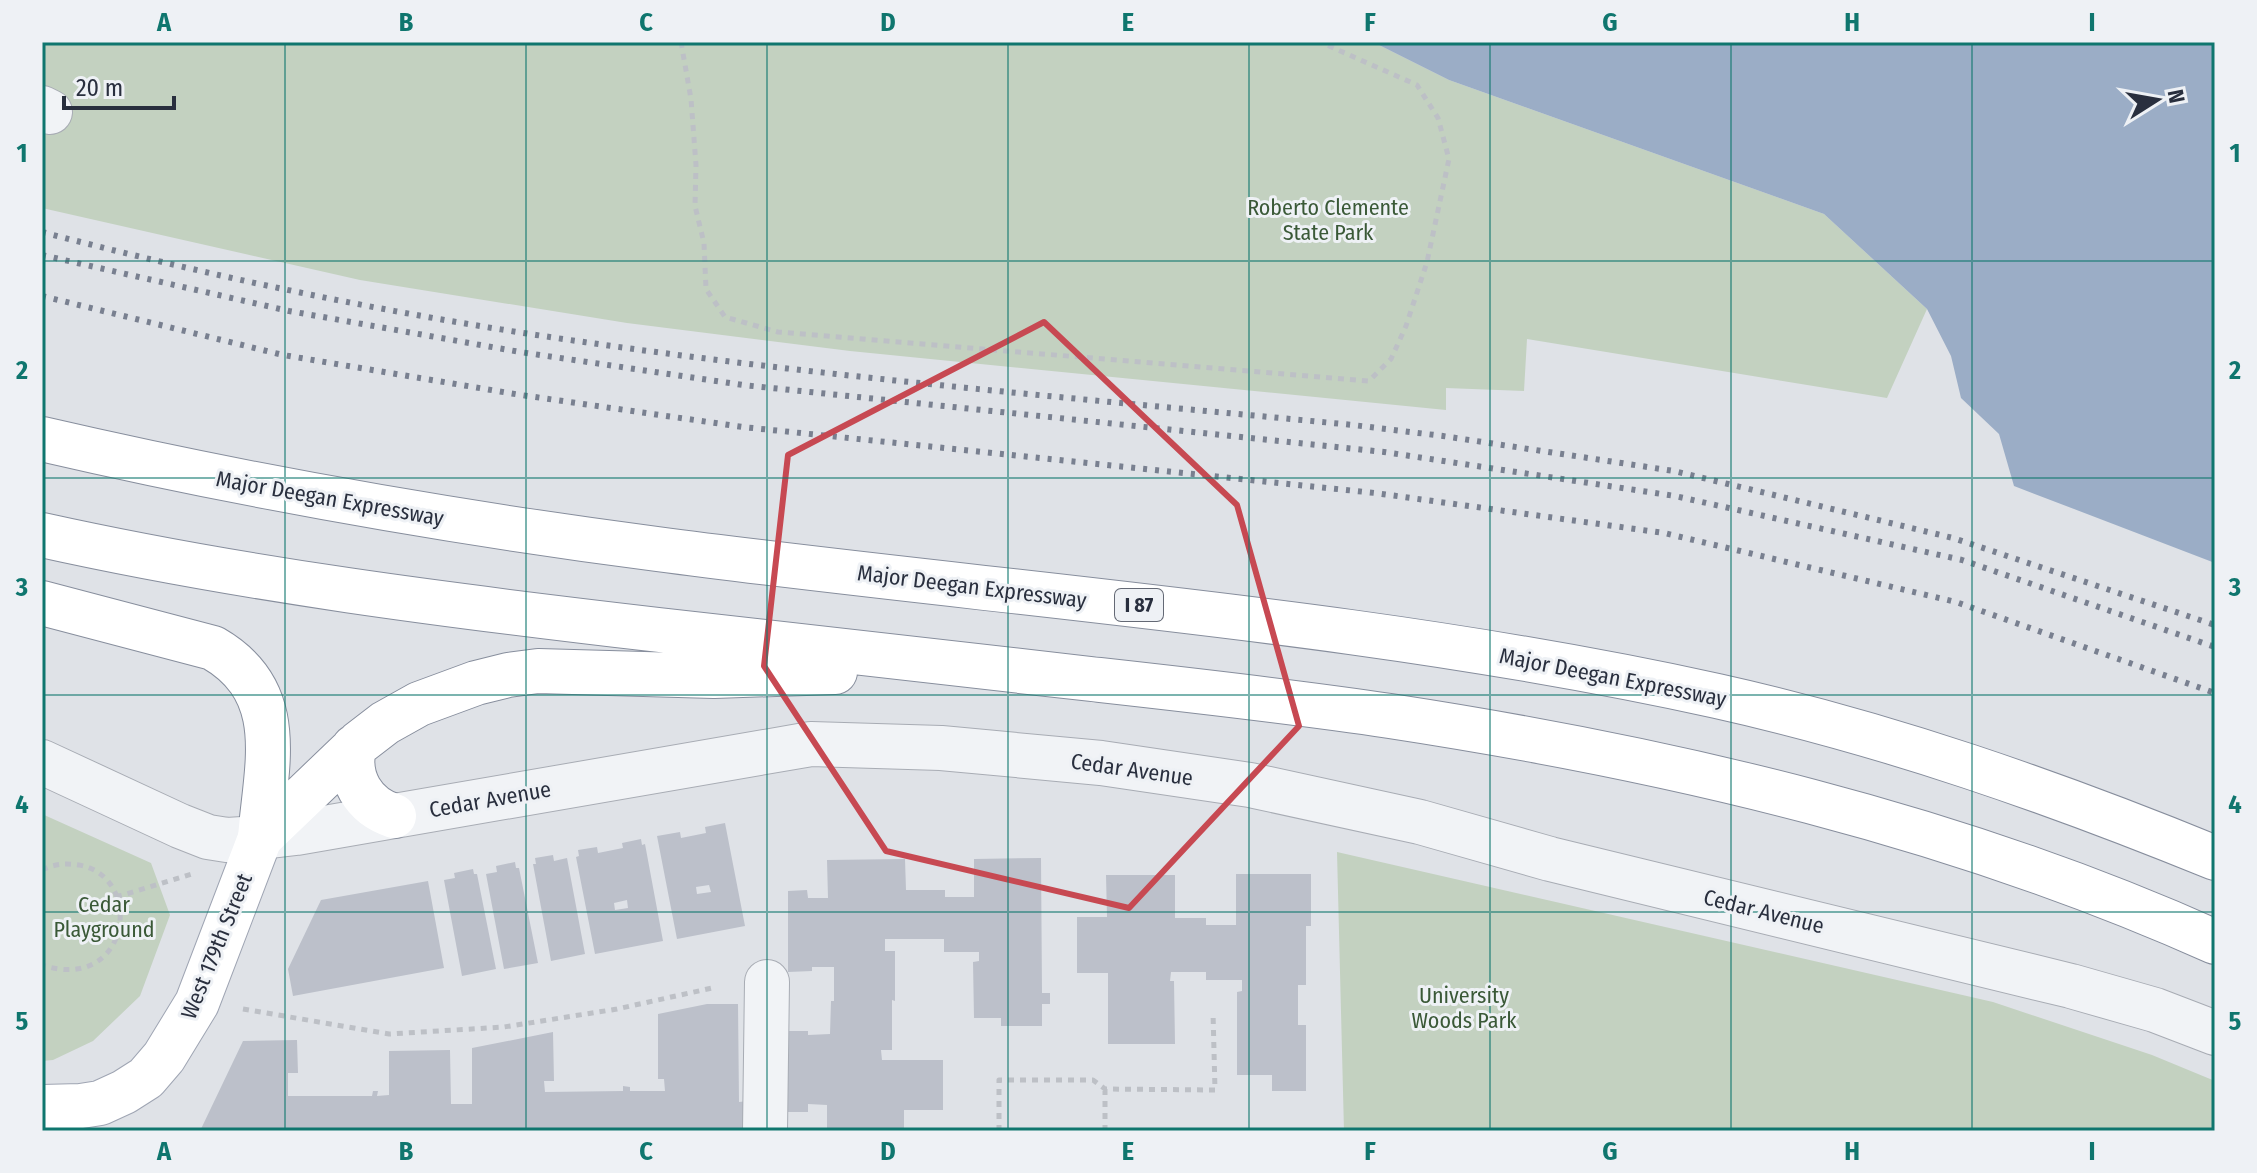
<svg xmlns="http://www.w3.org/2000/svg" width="2257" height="1173" font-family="'Fira Sans Condensed',sans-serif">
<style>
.green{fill:#c3d1c0}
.water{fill:#9badc6}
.building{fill:#bcc0ca;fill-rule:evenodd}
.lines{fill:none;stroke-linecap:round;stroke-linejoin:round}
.minor-casing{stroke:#a8acb4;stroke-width:46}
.major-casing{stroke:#9fa5b3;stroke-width:46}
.highway-casing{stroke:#878e9d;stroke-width:46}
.path{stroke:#bdc0c6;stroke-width:5;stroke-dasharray:6 6;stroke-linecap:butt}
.minor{stroke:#f1f3f6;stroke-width:44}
.major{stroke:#fff;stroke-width:44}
.highway{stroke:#fff;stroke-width:44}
.rail{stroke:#798090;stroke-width:6;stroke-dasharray:4 8;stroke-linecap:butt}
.marked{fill:none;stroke:#c74952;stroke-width:6;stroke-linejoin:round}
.grid{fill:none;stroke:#0f766e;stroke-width:2;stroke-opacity:0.55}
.labels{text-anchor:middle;stroke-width:6;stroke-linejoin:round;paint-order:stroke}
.shield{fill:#eef1f5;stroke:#646975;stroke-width:2}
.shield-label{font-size:20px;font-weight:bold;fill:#292f3e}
.park-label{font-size:22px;fill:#3a5937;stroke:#eef1f5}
.street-label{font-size:22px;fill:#292f3e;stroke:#eef1f5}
.neatline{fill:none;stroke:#0f766e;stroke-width:3}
.grid-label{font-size:26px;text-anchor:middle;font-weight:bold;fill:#0f766e}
</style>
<rect width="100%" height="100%" fill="#dfe2e7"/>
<!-- green -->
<path class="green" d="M42 42H1373L1449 80 1824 214 1927 309 1887 398 1527 339 1524 391 1446 388V410L850 351 627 323 360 280 42 208Z
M42 814 151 863 170 915 140 996 93 1041 53 1060 42 1061Z
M1337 852 1993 1002 2152 1055 2215 1081V1131H1344Z"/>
<!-- water -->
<path class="water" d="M1373 42H2215V563L2014 486 1999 434 1961 398 1951 356 1927 309 1824 214 1449 80Z"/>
<!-- building -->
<path class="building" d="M725 823 745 926 677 939 657 836 680 832 681 838 706 833 705 827ZM709 885 711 892 697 894 696 887Z
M641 839 642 845 645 844 663 941 595 954 576 857 579 856 578 850 597 847 598 853 623 848 622 843ZM627 900 628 908 615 910 614 903Z
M553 855 554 861 567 858 585 954 551 961 533 864H536L535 858Z
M1041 858 1042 993H1050V1004H1042V1026H1001V1018H974L973 962 979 961V952H944V939H885V951H895V1001L892 1000V1050H881L882 1060H943V1110H904V1131H827V1105L808 1104V1112H785V1031H808V1035L830 1034 831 1001H834V967H812V971L788 972V891L807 890 808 898H828L827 860 905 859 906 890H945V897H974V859Z
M515 862 516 868H519L538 963 504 969 486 874 497 872 496 866Z
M473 869 474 874H477L496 969 462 976 444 880 455 878 454 873Z
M1236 874H1311V926H1306V985H1298V1025H1306V1091H1272V1075H1237V992L1242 991V980H1206V972H1171L1170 981H1174L1175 1044H1108V973H1077V917H1107L1106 875H1175V918H1206V925H1236Z
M428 881 444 968 293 996 288 969 321 900Z
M707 1004H738L739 1102 748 1101V1131H200L243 1041 297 1040 298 1073H288V1096H372L373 1091H378L377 1096 389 1095V1051L450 1050 451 1104H472V1048L553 1032 554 1081H544L545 1092 623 1091V1086L630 1087V1091H665L664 1079H658V1014Z"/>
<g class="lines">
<defs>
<path id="minor" d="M42 108 50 112
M42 762 180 826 208 837 227 840 243 839 296 833 811 744 941 748 1101 763 1250 785 1420 822 1550 859 2071 986 2155 1010 2215 1033
M765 1131 767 982"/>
<path id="major" d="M42 1107 81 1106 100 1103 124 1092 146 1078 164 1057 197 1003 260 838"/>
<path id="highway" d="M42 439C245 486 450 522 657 549 1011 596 1367 619 1717 696 1888 734 2053 792 2215 858
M42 535C245 580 452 606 659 630 803 646 947 662 1091 679 1190 690 1290 701 1390 716 1671 759 1954 825 2215 942
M42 603 213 648C289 692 266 765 260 838
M354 747C347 778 363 806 394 816
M260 838 359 743 385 723 419 704 476 683 508 675 538 671 714 676 835 672"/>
</defs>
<!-- minor casing -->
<use href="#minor" class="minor-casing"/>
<!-- major casing -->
<use href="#major" class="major-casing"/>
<!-- highway casing -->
<use href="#highway" class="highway-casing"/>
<!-- path -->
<path class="path" d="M681 42 691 99 696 165 695 206 704 243 706 289 725 317 778 332 1369 381 1391 359 1406 326 1427 262 1449 159 1438 118 1417 85 1320 42
M42 870C54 864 65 863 79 865 145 876 131 994 42 965
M116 897 192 874
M243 1009 389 1034 504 1027 617 1009 712 988
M999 1131V1080H1093L1105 1089 1215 1090 1213 1012
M1105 1131V1089"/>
<!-- minor -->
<use href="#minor" class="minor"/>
<!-- major -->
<use href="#major" class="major"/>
<!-- highway -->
<use href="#highway" class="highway"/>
<!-- rail -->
<path class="rail" d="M42 232C221 279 401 316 584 342 839 379 1096 400 1353 425L1443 436 1674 471 1953 538 2215 625
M42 255 289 311 520 352 743 385 1384 452 1675 496 1962 560 2215 647
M42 296 283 355 521 395 743 427 1375 493 1664 533 1956 602 2215 693"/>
</g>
<!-- marked area -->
<path class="marked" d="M1044 322 1237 505 1299 726 1129 908 886 851 764 666 788 455Z"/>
<!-- grid -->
<path class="grid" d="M285 42V1131M526 42V1131M767 42V1131M1008 42V1131M1249 42V1131M1490 42V1131M1731 42V1131M1972 42V1131M42 261H2215M42 478H2215M42 695H2215M42 912H2215"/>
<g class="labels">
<!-- shield labels -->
<rect class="shield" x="1115" y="589" width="48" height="32" rx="6"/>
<g class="shield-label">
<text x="1139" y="612">I 87</text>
</g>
<!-- park labels -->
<g class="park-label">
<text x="1328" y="215">Roberto Clemente<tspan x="1328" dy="25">State Park</tspan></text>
<text x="104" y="912">Cedar<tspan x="104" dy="25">Playground</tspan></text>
<text x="1464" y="1003">University<tspan x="1464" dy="25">Woods Park</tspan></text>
</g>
<!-- street labels -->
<g class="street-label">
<text transform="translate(330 498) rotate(10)" y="8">Major Deegan Expressway</text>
<text transform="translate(972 586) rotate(7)" y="8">Major Deegan Expressway</text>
<text transform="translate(1613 677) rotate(11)" y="8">Major Deegan Expressway</text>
<text transform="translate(1132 769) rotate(8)" y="8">Cedar Avenue</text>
<text transform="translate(490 799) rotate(-10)" y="8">Cedar Avenue</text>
<text transform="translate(1764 911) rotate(14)" y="8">Cedar Avenue</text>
<text transform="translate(216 946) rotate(-68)" y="8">West 179th Street</text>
</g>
</g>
<!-- border -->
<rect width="2257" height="1173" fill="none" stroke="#eef1f5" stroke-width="88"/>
<!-- north arrow -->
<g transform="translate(2157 100) rotate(79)" stroke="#eef1f5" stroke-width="6" paint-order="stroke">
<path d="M0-6L14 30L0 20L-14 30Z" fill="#292f3e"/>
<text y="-12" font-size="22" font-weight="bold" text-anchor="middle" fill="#292f3e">N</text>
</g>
<!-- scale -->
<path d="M64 96v12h110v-12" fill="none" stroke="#292f3e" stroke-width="4"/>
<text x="76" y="96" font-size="24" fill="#292f3e" stroke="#eef1f5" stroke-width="6" paint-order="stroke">20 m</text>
<rect x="44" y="44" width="2169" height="1085" class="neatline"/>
<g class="grid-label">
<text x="164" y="31">A</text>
<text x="406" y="31">B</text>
<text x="646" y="31">C</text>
<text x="888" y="31">D</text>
<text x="1128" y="31">E</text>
<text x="1370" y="31">F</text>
<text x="1610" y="31">G</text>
<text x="1852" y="31">H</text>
<text x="2092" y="31">I</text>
<text x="22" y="162">1</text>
<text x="2235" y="162">1</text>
<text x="22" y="379">2</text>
<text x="2235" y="379">2</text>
<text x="22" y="596">3</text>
<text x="2235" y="596">3</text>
<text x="22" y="813">4</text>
<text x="2235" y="813">4</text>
<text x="22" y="1030">5</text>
<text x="2235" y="1030">5</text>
<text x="164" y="1160">A</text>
<text x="406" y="1160">B</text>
<text x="646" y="1160">C</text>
<text x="888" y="1160">D</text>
<text x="1128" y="1160">E</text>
<text x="1370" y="1160">F</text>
<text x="1610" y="1160">G</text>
<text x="1852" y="1160">H</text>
<text x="2092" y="1160">I</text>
</g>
</svg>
